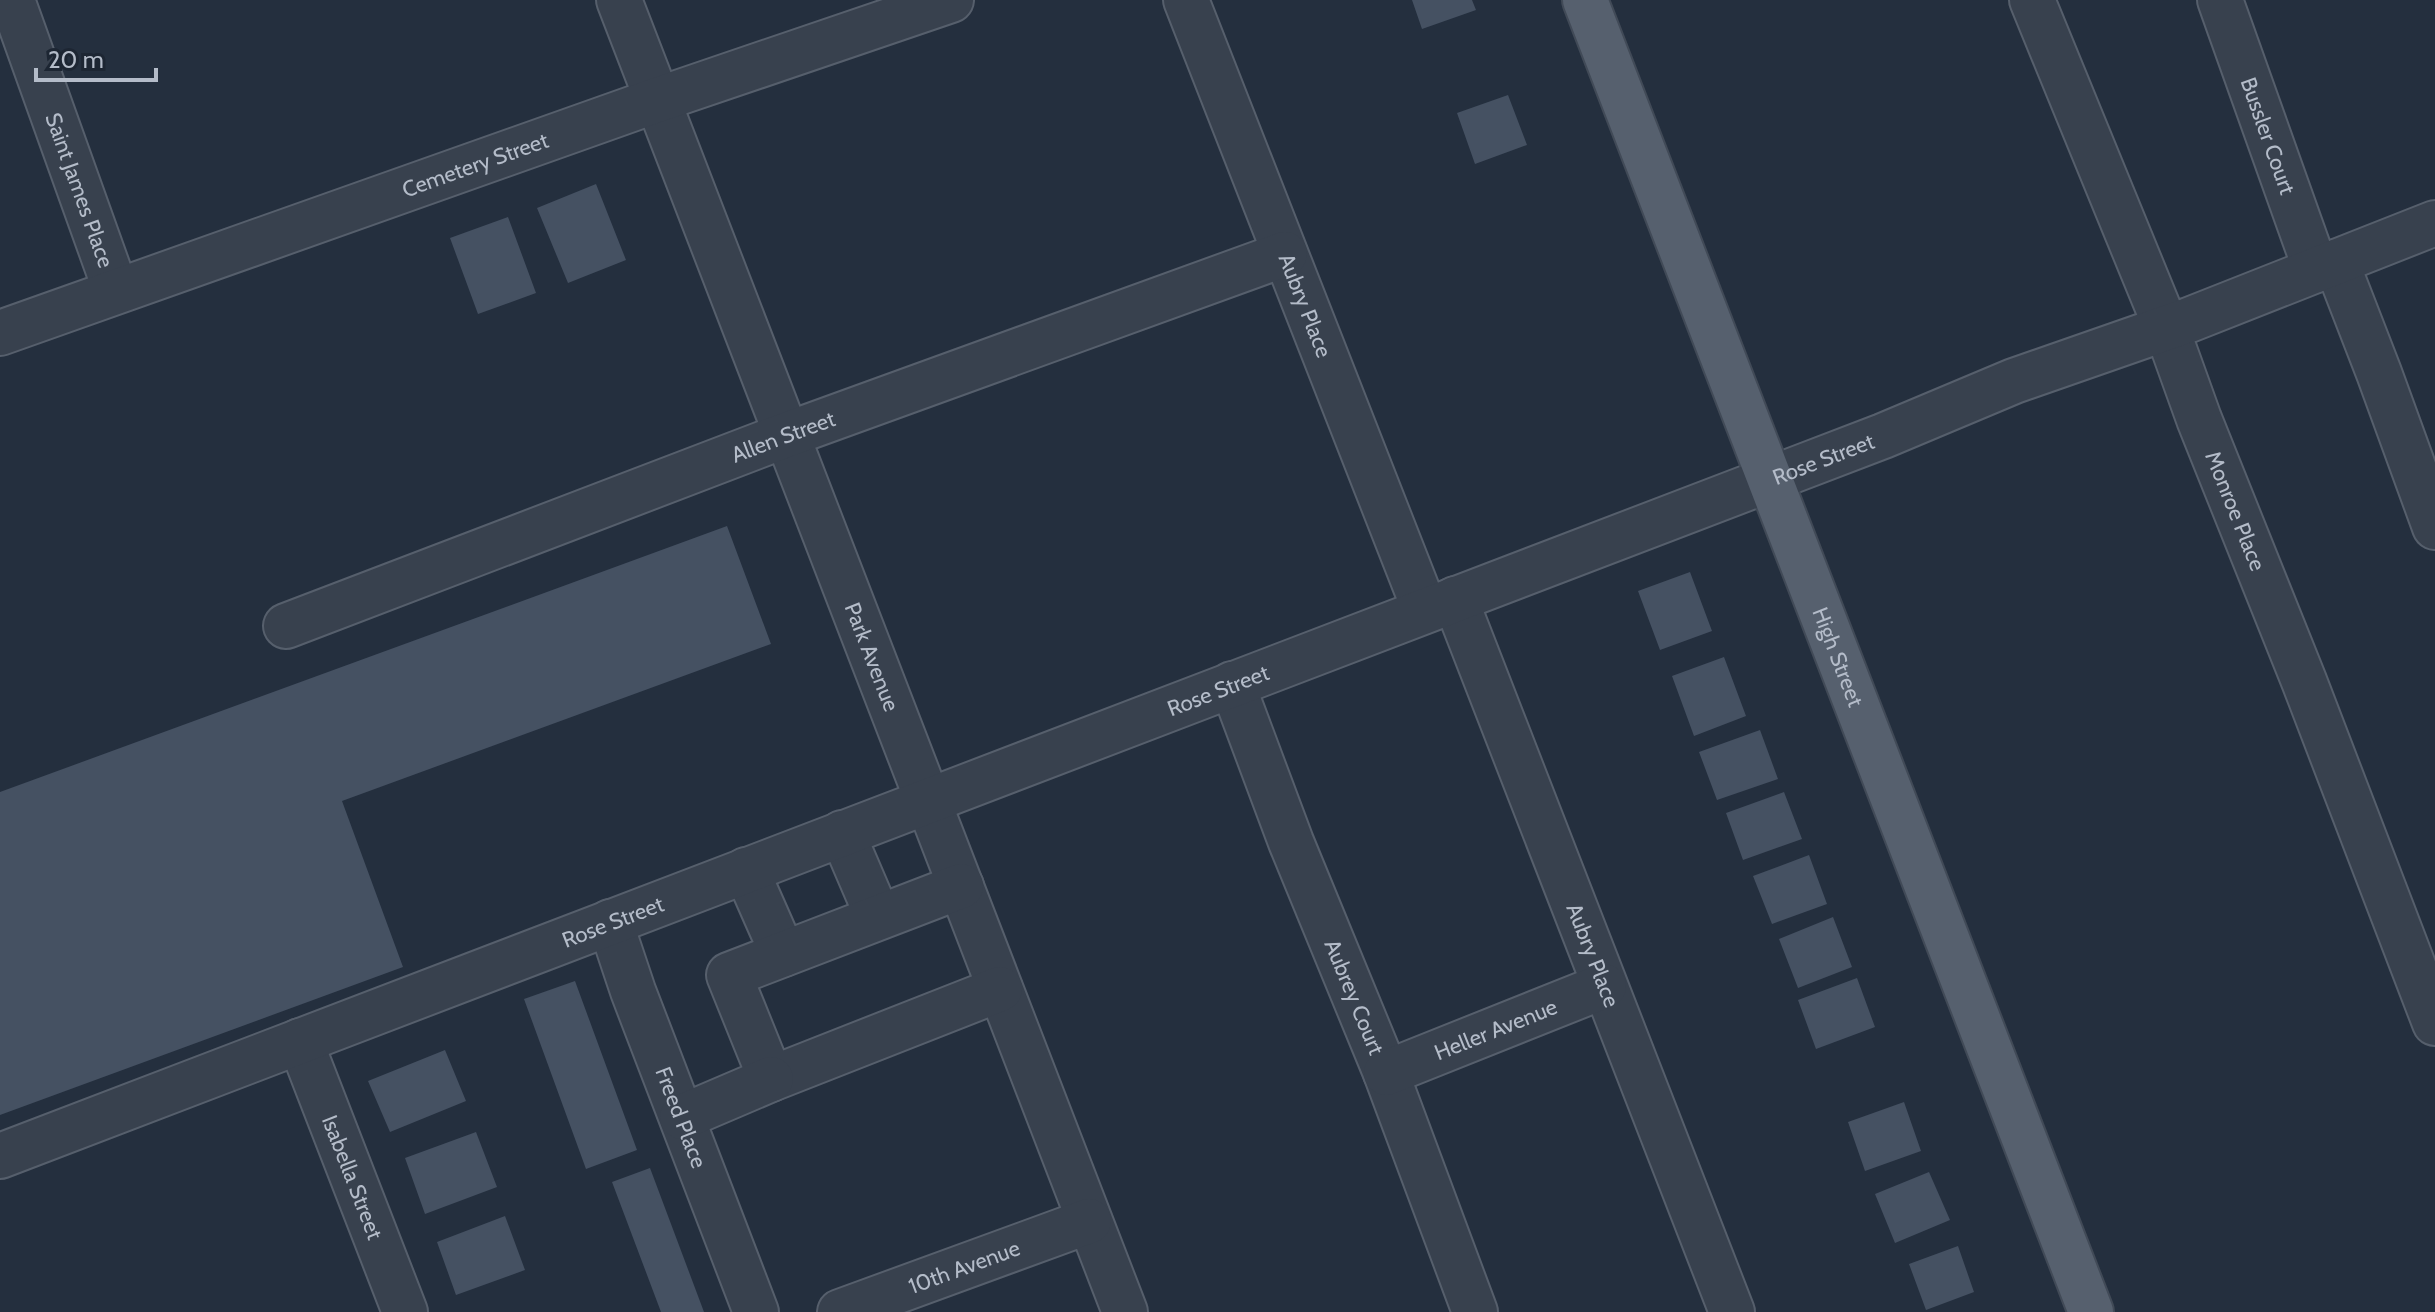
<svg xmlns="http://www.w3.org/2000/svg" width="2435" height="1312" font-family="Cabin,sans-serif">
<style>
.building{fill:#455162}
.lines{fill:none;stroke-linecap:round;stroke-linejoin:round}
.minor-casing{stroke:#565f6c;stroke-width:48}
.major-casing{stroke:#414a57;stroke-width:48}
.minor{stroke:#38414e;stroke-width:44}
.major{stroke:#56606e;stroke-width:44}
.labels{text-anchor:middle;stroke-width:7;stroke-linejoin:round;paint-order:stroke}
.street-label{font-size:22px;fill:#b4bcc9;stroke:#1d2633}
</style>
<rect width="100%" height="100%" fill="#242f3e"/>
<!-- building -->
<path class="building" d="M1412 0H1472L1476 10 1422 29Z
M1508 95 1527 145 1475 164 1457 113Z
M596 184 626 260 568 283 537 208Z
M508 217 536 293 478 314 450 238Z
M727 526 771 644 342 801 403 967 0 1115V792Z
M1690 572 1712 631 1660 650 1638 591Z
M1724 657 1746 716 1694 736 1672 676Z
M1760 730 1778 779 1717 800 1699 752Z
M1784 792 1802 839 1743 860 1726 813Z
M1809 855 1827 904 1772 924 1753 876Z
M1833 917 1852 967 1798 988 1779 939Z
M1857 978 1875 1027 1816 1049 1798 1000Z
M575 981 637 1150 586 1169 524 999Z
M445 1050 466 1101 390 1132 368 1081Z
M1904 1102 1921 1151 1865 1171 1848 1122Z
M476 1132 497 1187 425 1214 405 1158Z
M650 1168 704 1312H661L612 1182Z
M1929 1172 1950 1220 1895 1243 1875 1194Z
M505 1216 525 1270 456 1295 437 1242Z
M1958 1246 1974 1292 1926 1310 1909 1264Z"/>
<g class="lines">
<defs>
<g id="minor">
<path id="s1" d="M12 0 116 291"/>
<path id="s2" d="M619 0 1125 1312"/>
<path id="s3" d="M1186 0 1425 610"/>
<path id="s4" d="M2032 0 2166 327 2199 419 2304 681 2435 1023"/>
<path id="s5" d="M2220 0 2316 270"/>
<path d="M2336 262 2379 373 2435 527"/>
<path id="s6" d="M0 333 657 100 951 0"/>
<path id="s7" d="M1455 599 1732 1312"/>
<path id="s8" d="M286 626 786 435 1285 254"/>
<path id="s9" d="M1232 684 1291 842 1386 1073 1475 1312"/>
<path d="M842 833 878 917"/>
<path d="M746 870 783 954"/>
<path d="M961 886 729 975 771 1079 1000 989"/>
<path id="s10" d="M610 922 633 991 756 1312"/>
<path id="s11" d="M300 1041 405 1312"/>
<path id="s12" d="M1386 1073 1604 986"/>
<path d="M682 1117 771 1079"/>
<path id="s13" d="M0 1156 1883 436 2014 381 2189 320 2435 223"/>
<path id="s14" d="M840 1312 1089 1221"/>
</g>
<g id="major">
<path id="s15" d="M1585 0 2091 1312"/>
</g>
</defs>
<!-- minor casing -->
<use href="#minor" class="minor-casing"/>
<!-- major casing -->
<use href="#major" class="major-casing"/>
<!-- minor -->
<use href="#minor" class="minor"/>
<!-- major -->
<use href="#major" class="major"/>
</g>
<g class="labels">
<!-- street labels -->
<g class="street-label">
<text dy="8" stroke="none"><textPath href="#s5" startOffset="144">Bussler Court</textPath></text>
<text dy="8" stroke="none"><textPath href="#s6" startOffset="504">Cemetery Street</textPath></text>
<text dy="8" stroke="none"><textPath href="#s1" startOffset="202">Saint James Place</textPath></text>
<text dy="8" stroke="none"><textPath href="#s3" startOffset="328">Aubry Place</textPath></text>
<text dy="8" stroke="none"><textPath href="#s8" startOffset="532">Allen Street</textPath></text>
<text dy="8" stroke="none"><textPath href="#s13" startOffset="1952">Rose Street</textPath></text>
<text dy="8" stroke="none"><textPath href="#s4" startOffset="550">Monroe Place</textPath></text>
<text dy="8" stroke="none"><textPath href="#s2" startOffset="704">Park Avenue</textPath></text>
<text dy="8" stroke="none"><textPath href="#s15" startOffset="704">High Street</textPath></text>
<text dy="8" stroke="none"><textPath href="#s13" startOffset="1304">Rose Street</textPath></text>
<text dy="8" stroke="none"><textPath href="#s13" startOffset="656">Rose Street</textPath></text>
<text dy="8" stroke="none"><textPath href="#s7" startOffset="382">Aubry Place</textPath></text>
<text dy="8" stroke="none"><textPath href="#s9" startOffset="336">Aubrey Court</textPath></text>
<text dy="8" stroke="none"><textPath href="#s12" startOffset="118">Heller Avenue</textPath></text>
<text dy="8" stroke="none"><textPath href="#s10" startOffset="208">Freed Place</textPath></text>
<text dy="8" stroke="none"><textPath href="#s11" startOffset="146">Isabella Street</textPath></text>
<text dy="8" stroke="none"><textPath href="#s14" startOffset="132">10th Avenue</textPath></text>
</g>
</g>
<!-- scale -->
<path d="M36 68v12h120v-12" fill="none" stroke="#b4bcc9" stroke-width="4"/>
<text x="48" y="68" font-size="24" fill="#b4bcc9" stroke="#1d2633" stroke-width="6" paint-order="stroke">20 m</text>
</svg>
